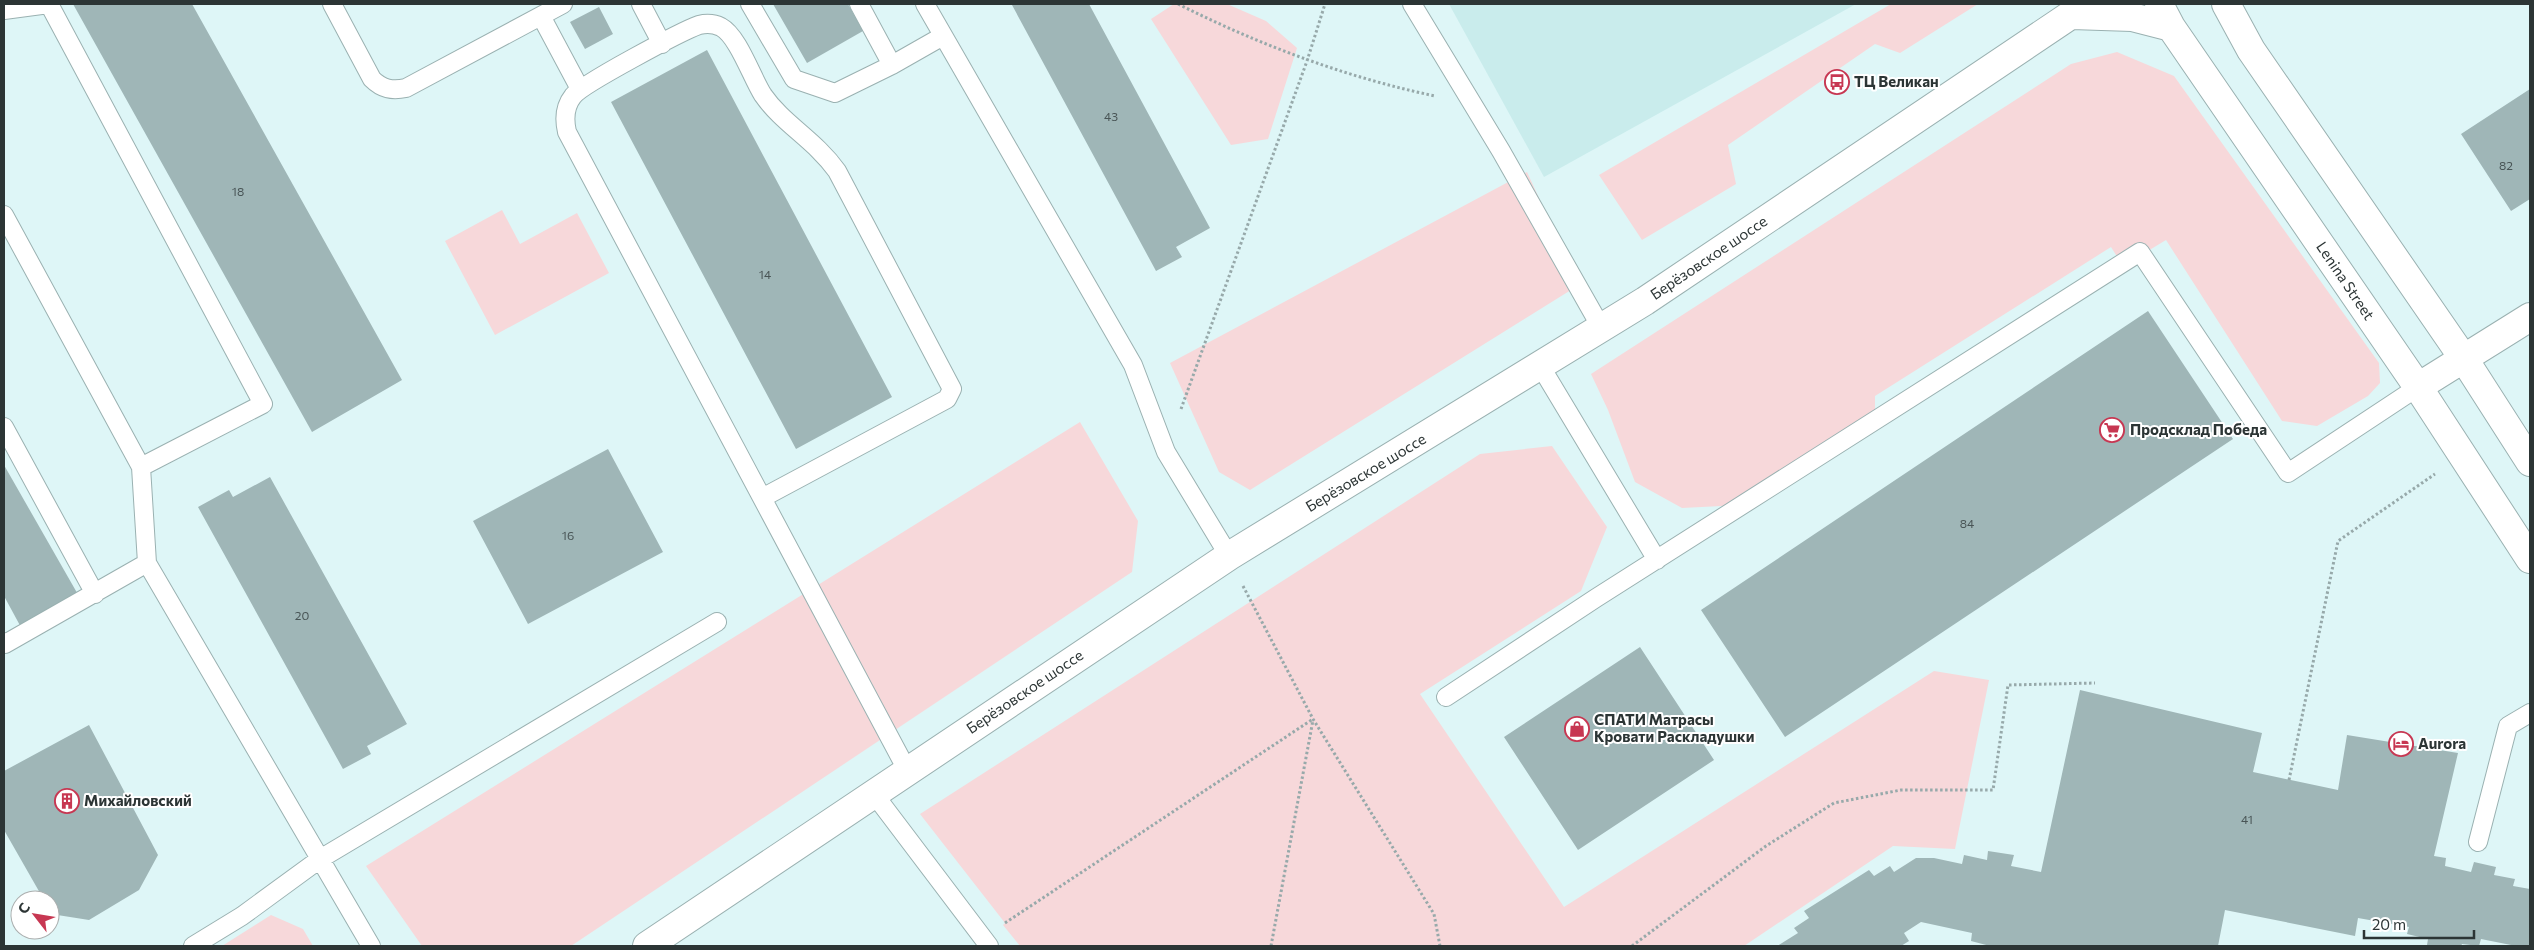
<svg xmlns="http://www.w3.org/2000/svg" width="2534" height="950" font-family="Commissioner,sans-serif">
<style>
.built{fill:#c9ecec}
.green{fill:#f7d8da}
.building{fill:#9fb6b7}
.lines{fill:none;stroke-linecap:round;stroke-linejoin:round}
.service-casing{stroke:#9ab1b1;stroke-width:20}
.secondary-casing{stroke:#9ab1b1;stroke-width:30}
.path{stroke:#97a9aa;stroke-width:3;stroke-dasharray:2.5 2.5;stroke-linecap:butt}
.service{stroke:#fff;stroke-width:18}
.secondary{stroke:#fff;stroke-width:28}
.labels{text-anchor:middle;stroke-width:4;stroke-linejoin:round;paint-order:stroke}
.number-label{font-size:12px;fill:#495556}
.poi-label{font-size:15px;font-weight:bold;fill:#2c3535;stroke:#fff;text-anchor:start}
.street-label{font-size:15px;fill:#2c3535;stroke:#fff}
</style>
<rect width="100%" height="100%" fill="#def6f7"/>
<!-- built -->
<path class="built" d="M1449 4H1856L1544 177Z"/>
<!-- green -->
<path class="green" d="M1174 4H1227L1266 21 1297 48 1268 139 1231 145 1151 19Z
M1891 4H1978L1900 53 1875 44 1728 145 1736 184 1642 240 1599 175Z
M2117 52 2174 76 2379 363 2380 383 2368 396 2317 426 2282 421 2166 240 2123 266 2111 247 1875 396V418L1741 505 1682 508 1635 482 1608 410 1591 374 2071 64Z
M1527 172 1579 285 1250 490 1219 472 1170 363Z
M502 210 520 244 577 213 609 273 495 335 445 241Z
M1080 422 1138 521 1132 572 571 946H422L366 866Z
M1552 446 1607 527 1581 591 1420 694 1564 907 1934 671 1989 680 1955 849 1893 846 1744 946H1020L1003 925 1005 923 920 814 1480 454Z
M271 915 303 929 313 946H222Z"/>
<!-- building -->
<path class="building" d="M73 4H192L402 380 312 432Z
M773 4H848L863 31 807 63Z
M1014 4H1089L1210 228 1176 247 1182 257 1156 271 1012 5Z
M599 7 613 34 585 49 570 22Z
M707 50 892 397 796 449 611 102Z
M2530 89V199L2511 211 2461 134Z
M2148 311 2233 439 1785 737 1701 610Z
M608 449 663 552 528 624 473 521Z
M4 465 80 598 23 631 4 596Z
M270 477 407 724 367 746 371 754 343 769 198 507 229 490 233 497Z
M1640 647 1714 760 1578 850 1504 737Z
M2080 690 2262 733 2253 772 2338 790 2347 735 2458 753 2434 856 2446 858 2445 866 2471 872 2474 862 2496 867 2494 875 2515 879 2513 886 2530 889V946H2516L2481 939 2479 946 2462 944 2461 946H2433L2427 945 2428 939 2407 934 2409 927 2358 918 2355 936 2225 910 2218 946H1990L1971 941 1972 933 1921 922 1904 933 1909 941 1901 946H1777L1798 933 1794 928 1809 918 1804 911 1869 870 1874 876 1890 866 1894 872 1916 858H1934L1962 864 1964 855 1987 860 1988 851 2014 855 2011 866 2041 872Z
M89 725 158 855 139 890 89 920 51 914 50 900H44L4 830V771Z"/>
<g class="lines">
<defs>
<path id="service" d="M49 4 263 404 141 467 147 563 371 946
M332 4 372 79C382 89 392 91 406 88L563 4
M641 4 662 44
M750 4 794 79 835 93 892 65 943 36
M859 4 892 65
M925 4 1133 365 1166 452 1229 556
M1412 4 1501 151 1602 329
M4 10 49 4
M541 16 580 89
M4 215 141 467
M1541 367 1657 560
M4 427 95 594
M762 498 947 399 952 389 837 171C815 140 783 124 763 95 752 78 738 36 721 27 715 24 707 23 699 25 682 31 582 84 573 96 565 106 564 119 567 132L907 770
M4 642 5 644 147 563
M1446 697 1596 598 2140 252 2288 473 2418 387
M874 794 989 946
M2478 842 2508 726 2530 713
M193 946 242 916 320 859 717 622"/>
<path id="secondary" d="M2159 4 2171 27 2418 387 2530 559
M2226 4 2251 50 2464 359 2530 462
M2072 15 2132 17 2171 27
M2418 387 2530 317
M647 946 1229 556 1645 301 2087 4"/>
</defs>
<!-- service casing -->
<use href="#service" class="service-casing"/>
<!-- secondary casing -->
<use href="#secondary" class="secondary-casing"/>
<!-- path -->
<path class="path" d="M1178 4C1260 45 1345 77 1435 96
M1181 409 1307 61 1325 4
M1243 586 1313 719 1434 914 1440 946
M2289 780 2338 541 2435 474
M1005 923 1313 719
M1271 946 1313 720
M1632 946 1766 846 1834 803 1901 790H1993L2008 685 2095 683"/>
<!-- service -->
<use href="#service" class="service"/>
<!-- secondary -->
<use href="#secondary" class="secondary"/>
</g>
<!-- icons -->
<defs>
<symbol id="bus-ring" viewBox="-11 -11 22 22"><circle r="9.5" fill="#fff" stroke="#c73752" stroke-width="1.5"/><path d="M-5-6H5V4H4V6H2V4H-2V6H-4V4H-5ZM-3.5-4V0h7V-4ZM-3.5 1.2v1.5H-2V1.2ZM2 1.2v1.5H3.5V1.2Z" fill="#c73752"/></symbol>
<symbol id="supermarket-ring" viewBox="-11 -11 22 22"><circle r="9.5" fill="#fff" stroke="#c73752" stroke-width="1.5"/><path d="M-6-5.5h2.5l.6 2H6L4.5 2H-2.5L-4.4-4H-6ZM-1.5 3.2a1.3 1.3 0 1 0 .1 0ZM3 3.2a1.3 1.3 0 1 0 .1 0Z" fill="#c73752"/></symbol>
<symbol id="shop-ring" viewBox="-11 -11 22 22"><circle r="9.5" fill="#fff" stroke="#c73752" stroke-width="1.5"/><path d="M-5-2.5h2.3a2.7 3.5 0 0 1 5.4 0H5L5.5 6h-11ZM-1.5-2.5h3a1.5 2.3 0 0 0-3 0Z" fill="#c73752"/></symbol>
<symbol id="hotel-ring" viewBox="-11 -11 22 22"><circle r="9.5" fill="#fff" stroke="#c73752" stroke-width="1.5"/><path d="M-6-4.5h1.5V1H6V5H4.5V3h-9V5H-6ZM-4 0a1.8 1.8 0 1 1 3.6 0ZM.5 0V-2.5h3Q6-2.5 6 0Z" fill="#c73752"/></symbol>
<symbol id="building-ring" viewBox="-11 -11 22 22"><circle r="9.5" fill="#fff" stroke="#c73752" stroke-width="1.5"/><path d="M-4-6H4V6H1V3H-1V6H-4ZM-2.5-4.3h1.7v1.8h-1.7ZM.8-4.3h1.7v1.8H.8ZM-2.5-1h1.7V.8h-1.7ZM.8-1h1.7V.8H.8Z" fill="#c73752"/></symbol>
</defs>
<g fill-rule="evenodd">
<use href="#bus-ring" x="1823" y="68" width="28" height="28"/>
<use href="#supermarket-ring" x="2098" y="416" width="28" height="28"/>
<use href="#shop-ring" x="1563" y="715" width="28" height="28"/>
<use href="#hotel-ring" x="2387" y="730" width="28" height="28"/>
<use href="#building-ring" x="53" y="787" width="28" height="28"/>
</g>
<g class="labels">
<!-- number labels -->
<g class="number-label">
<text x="1111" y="121">43</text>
<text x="2506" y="170">82</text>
<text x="238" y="196">18</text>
<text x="765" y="279">14</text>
<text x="1967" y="528">84</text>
<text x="568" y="540">16</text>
<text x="302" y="620">20</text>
<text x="2247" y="824">41</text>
</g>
<!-- poi labels -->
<g class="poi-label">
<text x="1854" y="87">ТЦ Великан</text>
<text x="2130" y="435">Продсклад Победа</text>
<text x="1594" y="725">СПАТИ Матрасы<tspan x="1594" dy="17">Кровати Раскладушки</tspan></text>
<text x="2418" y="749">Aurora</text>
<text x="84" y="806">Михайловский</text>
</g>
<!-- street labels -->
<g class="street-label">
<text transform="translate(1709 258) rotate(-34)" y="5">Берёзовское шоссе</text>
<text transform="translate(2345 281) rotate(56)" y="5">Lenina Street</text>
<text transform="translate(1366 473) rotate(-31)" y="5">Берёзовское шоссе</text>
<text transform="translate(1025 692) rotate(-34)" y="5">Берёзовское шоссе</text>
</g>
</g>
<!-- border -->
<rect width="2534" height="950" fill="none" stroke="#2c3535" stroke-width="10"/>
<!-- north arrow -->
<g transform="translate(35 915) rotate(301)"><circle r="24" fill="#ffffff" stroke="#abaeae"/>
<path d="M0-4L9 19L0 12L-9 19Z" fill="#c73752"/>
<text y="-8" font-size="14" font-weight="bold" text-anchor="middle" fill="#2c3535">С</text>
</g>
<!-- scale -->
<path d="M2364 930v8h110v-8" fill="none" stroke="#2c3535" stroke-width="2.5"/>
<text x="2372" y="930" font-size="15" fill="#2c3535" stroke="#ffffff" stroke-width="4" paint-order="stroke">20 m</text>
</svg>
